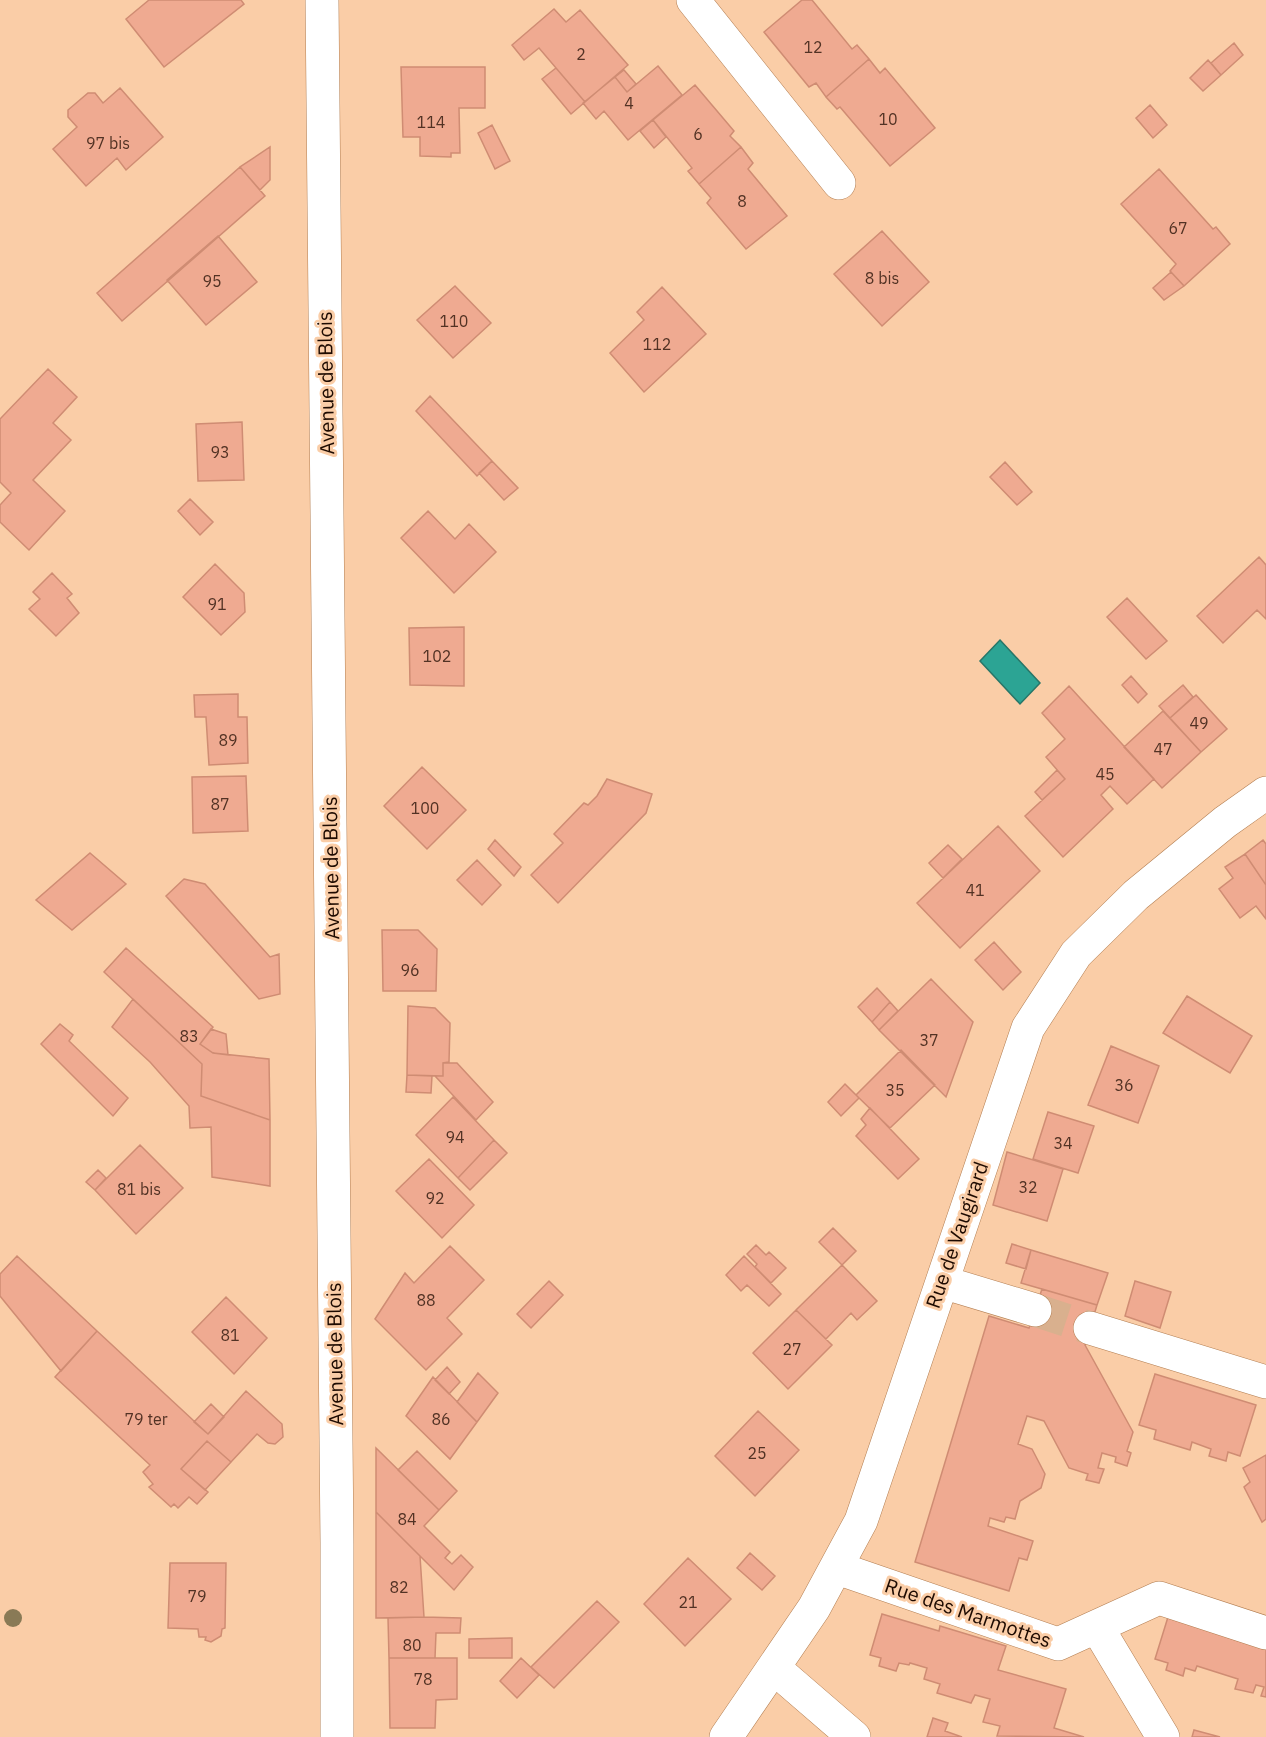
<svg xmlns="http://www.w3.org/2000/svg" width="1266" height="1737" font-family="'IBM Plex Sans',sans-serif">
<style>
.water{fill:#2ca494;stroke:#287668;stroke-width:1.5}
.building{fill:#efaa91;stroke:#cf8c73;stroke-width:1.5}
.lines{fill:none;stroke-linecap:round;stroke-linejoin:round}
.street-tunnel{stroke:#d9b08e;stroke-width:33;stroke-dasharray:33 16;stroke-linecap:butt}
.street-casing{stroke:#b37e51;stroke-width:34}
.secondary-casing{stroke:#b37e51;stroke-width:34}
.street{stroke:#fff;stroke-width:33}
.secondary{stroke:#fff;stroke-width:33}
.tree{fill:#897a56}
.labels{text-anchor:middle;stroke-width:6;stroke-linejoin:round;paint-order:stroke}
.number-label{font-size:16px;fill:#523224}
.street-label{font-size:20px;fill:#1d0a00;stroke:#facda7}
</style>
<rect width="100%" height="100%" fill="#facda7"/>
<!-- water -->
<path class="water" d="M1000 640 1040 683 1020 704 980 661Z"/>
<!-- building -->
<path class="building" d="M149 0H241L244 4 164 67 126 19Z
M802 0H812L852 49 857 45 869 59 826 97 816 83 809 87 764 32Z
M554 9 566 22 580 10 628 65 585 102 539 48 524 60 512 45Z
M1234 43 1243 55 1221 75 1211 63Z
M869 59 880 73 885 68 935 128 890 166 840 107 837 109 826 97Z
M1208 60 1221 75 1203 91 1190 78Z
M658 66 682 95 628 140 604 111 596 119 583 103 615 77 627 92Z
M401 67H485V108H459L460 153H451V157L420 156V137H403Z
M556 68 585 102 571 114 542 79Z
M624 70 636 84 627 92 615 77Z
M695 85 734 131 730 136 741 147 699 184 688 171 692 168 653 120Z
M120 88 163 137 126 170 117 158 86 186 53 149 77 127 68 117V110L88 93H95L103 103Z
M1150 105 1167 125 1153 138 1136 118Z
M653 120 666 137 654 148 640 131Z
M492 125 510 161 495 169 478 133Z
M270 147V180L260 190 240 167Z
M741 147 753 163 748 169 787 216 746 249 707 203 711 198 699 184Z
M240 167 265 196 122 321 97 293Z
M1159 169 1213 229 1216 227 1230 244 1184 286 1170 271 1176 264 1121 204Z
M882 231 929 282 882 326 834 274Z
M218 236 257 282 206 325 167 280Z
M1171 272 1184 286 1164 300 1153 288Z
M455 286 491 323 453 358 417 320Z
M662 287 706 334 644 392 610 353 644 320 637 312Z
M48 369 77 397 53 423 71 440 33 480 65 511 29 550 0 522V505L11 493 0 482V419Z
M430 396 492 461 477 476 416 411Z
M242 422 244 480 198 481 196 424Z
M492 461 518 488 504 500 479 473Z
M1005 462 1032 492 1017 505 990 477Z
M190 499 213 522 200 535 178 511Z
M428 511 455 539 469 524 496 552 454 593 401 538Z
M1259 557 1266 565V619L1257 610 1223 643 1197 616Z
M215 564 244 593 245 612 221 635 183 597Z
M52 573 72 594 67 598 79 613 56 636 29 609 40 599 33 592Z
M1127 598 1167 641 1146 659 1107 617Z
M464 627V686L410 685 409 628Z
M1131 676 1147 694 1138 703 1122 685Z
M1183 685 1193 697 1170 718 1159 706Z
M1069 686 1154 779 1127 804 1110 786 1101 795 1113 809 1063 857 1025 816 1065 779 1046 757 1065 739 1042 713Z
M238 694V717H247L248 763 209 765 206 717H195L194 695Z
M1196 695 1227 729 1201 752 1170 718Z
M1163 711 1201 752 1162 788 1124 747Z
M422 767 466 810 427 849 384 806Z
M1057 770 1065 779 1042 800 1035 792Z
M246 776 248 831 193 833 192 777Z
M607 779 652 794 646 813 558 903 531 875 563 843 554 834 584 803 588 805 597 796Z
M998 826 1040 871 960 948 917 903Z
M495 840 521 867 514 876 488 849Z
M1263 840 1266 844V885L1245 854Z
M948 845 962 859 943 878 929 863Z
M90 853 126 884 72 930 36 900Z
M1245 854 1266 885V919L1256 906 1240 918 1219 889 1233 878 1225 867Z
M477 860 501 885 482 905 457 880Z
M184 879 205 884 270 957 279 954 280 994 259 999 166 896Z
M382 930H418L437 949 436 991H383Z
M994 942 1021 972 1003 990 975 960Z
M126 948 213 1027 200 1044 213 1053 269 1059 270 1120 201 1096 202 1064 104 972Z
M931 979 973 1022 946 1097 879 1030Z
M877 988 890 1002 872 1022 858 1007Z
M1187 996 1252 1036 1230 1073 1163 1033Z
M133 999 202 1064 201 1096 270 1120V1186L212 1177 211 1127 190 1128 189 1106 150 1062 112 1027Z
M890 1002 898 1011 879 1030 872 1022Z
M408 1006 435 1008 450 1023 449 1062 443 1063V1076L407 1075Z
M60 1024 73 1035 69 1041 128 1098 113 1116 41 1044Z
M211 1029 226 1034 228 1055 213 1053 200 1044Z
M1111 1046 1159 1066 1138 1123 1088 1105Z
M901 1050 935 1085 890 1128 856 1095Z
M443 1063H457L493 1102 476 1120 435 1076H443Z
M407 1075 432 1076 431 1093 406 1092Z
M845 1084 859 1098 841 1116 828 1102Z
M453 1097 494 1140 458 1178 416 1135Z
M870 1108 919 1159 898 1179 856 1136 866 1125 861 1119Z
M1048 1112 1094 1126 1078 1173 1033 1159Z
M494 1140 507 1153 470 1190 458 1178Z
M140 1145 183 1188 136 1234 95 1190Z
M1007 1152 1063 1169 1047 1221 993 1205Z
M429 1159 474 1205 442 1238 396 1191Z
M98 1170 106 1178 95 1190 86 1182Z
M833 1228 856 1251 842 1265 819 1242Z
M1012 1244 1031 1250 1026 1269 1006 1263Z
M756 1245 766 1255 769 1252 786 1268 771 1283 755 1267 757 1264 747 1254Z
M450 1246 484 1280 447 1318 462 1334 426 1370 375 1319 405 1273 414 1283Z
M1031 1250 1108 1273 1097 1305 1021 1283Z
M17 1256 97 1331 61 1371 0 1296V1274Z
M744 1256 781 1294 769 1306 747 1285 741 1291 726 1275Z
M842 1265 877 1301 857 1320 851 1313 826 1339 796 1310Z
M549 1281 563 1295 531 1328 517 1314Z
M1135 1281 1171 1292 1160 1328 1125 1316Z
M1042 1289 1097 1305 1085 1345 1133 1432 1127 1451 1131 1453 1127 1466 1115 1462 1116 1457 1102 1453 1098 1468 1104 1469 1099 1483 1086 1480 1088 1474 1069 1468 1044 1421 1027 1416 1018 1444 1032 1449 1045 1474 1041 1488 1020 1501 1015 1519 1006 1517 1004 1522 990 1518 988 1526 1033 1541 1027 1560 1019 1558 1009 1591 915 1562 989 1316 1029 1328Z
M226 1297 267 1338 234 1374 192 1332Z
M796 1310 832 1345 788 1389 753 1353Z
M97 1331 208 1434 246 1391 282 1424 283 1437 275 1444 268 1443 257 1434 231 1462 207 1441 181 1469 208 1492 197 1504 189 1497 178 1508 174 1504 171 1507 149 1487 153 1484 143 1472 150 1465 55 1377Z
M447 1367 460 1382 449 1394 435 1380Z
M478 1373 498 1393 477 1422 457 1402Z
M1155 1374 1256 1405 1240 1456 1228 1452 1226 1461 1209 1456 1211 1449 1192 1442 1190 1450 1154 1439 1156 1430 1139 1425Z
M433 1377 477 1422 450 1459 406 1416Z
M211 1404 224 1417 208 1434 194 1422Z
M758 1411 799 1450 755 1496 715 1456Z
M207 1441 231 1462 205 1490 181 1469Z
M376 1448 439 1510 424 1526 450 1552 445 1558 452 1564 461 1555 473 1567 454 1590 376 1512Z
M417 1451 457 1491 439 1510 398 1470Z
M1266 1455V1519L1262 1522 1244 1487 1250 1482 1243 1468Z
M376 1512 420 1556 424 1617 376 1618Z
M750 1553 775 1576 762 1590 737 1568Z
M688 1558 731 1599 685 1646 644 1604Z
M170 1563H226L225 1628 222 1629 221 1636 211 1642 205 1640 206 1637H199L198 1629 168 1628Z
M597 1601 619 1622 554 1688 531 1667Z
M882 1614 939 1631 940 1626 1006 1646 998 1670 1066 1689 1054 1728 1084 1737 997 1736 1000 1726 983 1722 990 1699 975 1695 971 1703 937 1693 940 1684 924 1679 927 1668 910 1663 909 1665 899 1663 896 1671 879 1666 881 1658 870 1655Z
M424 1617 461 1618 460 1633H436L435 1658H389L388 1618Z
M1168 1617 1239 1641 1266 1646V1697L1261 1696 1264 1687 1256 1685 1253 1693 1235 1689 1238 1679 1197 1666 1195 1671 1185 1668 1183 1676 1166 1670 1168 1663 1155 1659Z
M512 1638V1658H469V1639Z
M389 1658H457V1699L436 1700 435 1728H390Z
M521 1658 539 1675 517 1698 500 1681Z
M933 1718 948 1723 945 1731 962 1737H927Z
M1194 1730 1220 1737H1192Z"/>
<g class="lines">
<!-- street-tunnel -->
<path class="street-tunnel" d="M1035 1310 1090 1328"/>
<defs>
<path id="street" d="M693 0 839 183
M942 1282 1035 1310
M1090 1328 1266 1382
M837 1568 1058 1644 1159 1598 1266 1633
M1097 1627 1163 1737
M774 1668 854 1737
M726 1737 814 1608 861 1521 1028 1028 1076 954 1136 895 1225 822 1266 793"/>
<path id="secondary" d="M322 0 337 1543V1737"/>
</defs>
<!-- street casing -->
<use href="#street" class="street-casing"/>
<!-- secondary casing -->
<use href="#secondary" class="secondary-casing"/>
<!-- street -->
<use href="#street" class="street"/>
<!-- secondary -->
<use href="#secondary" class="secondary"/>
</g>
<!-- trees -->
<circle class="tree" cx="13" cy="1618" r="9"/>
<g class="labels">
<!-- number labels -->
<g class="number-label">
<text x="813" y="53">12</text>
<text x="581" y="60">2</text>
<text x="629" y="109">4</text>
<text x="888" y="125">10</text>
<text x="431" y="128">114</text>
<text x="698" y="140">6</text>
<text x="108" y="149">97 bis</text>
<text x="742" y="207">8</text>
<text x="1178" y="234">67</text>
<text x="882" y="284">8 bis</text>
<text x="212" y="287">95</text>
<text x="454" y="327">110</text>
<text x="657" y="350">112</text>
<text x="220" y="458">93</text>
<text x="217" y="610">91</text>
<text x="437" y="662">102</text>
<text x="1199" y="729">49</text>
<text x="228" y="746">89</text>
<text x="1163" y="755">47</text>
<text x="1105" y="780">45</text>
<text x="220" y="810">87</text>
<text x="425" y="814">100</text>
<text x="975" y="896">41</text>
<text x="410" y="976">96</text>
<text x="189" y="1042">83</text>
<text x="929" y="1046">37</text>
<text x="1124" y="1091">36</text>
<text x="895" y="1096">35</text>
<text x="455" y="1143">94</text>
<text x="1063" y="1149">34</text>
<text x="1028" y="1193">32</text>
<text x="139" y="1195">81 bis</text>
<text x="435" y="1204">92</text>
<text x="426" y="1306">88</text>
<text x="230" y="1341">81</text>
<text x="792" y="1355">27</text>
<text x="146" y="1425">79 ter</text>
<text x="441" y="1425">86</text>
<text x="757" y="1459">25</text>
<text x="407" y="1525">84</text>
<text x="399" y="1593">82</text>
<text x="197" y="1602">79</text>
<text x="688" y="1608">21</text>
<text x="412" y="1651">80</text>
<text x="423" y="1685">78</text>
</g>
<!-- street labels -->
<g class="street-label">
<text transform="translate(326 383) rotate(-91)" y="7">Avenue de Blois</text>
<text transform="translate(331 868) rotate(-91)" y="7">Avenue de Blois</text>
<text transform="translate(957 1235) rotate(-71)" y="7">Rue de Vaugirard</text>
<text transform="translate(335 1354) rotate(-91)" y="7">Avenue de Blois</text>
<text transform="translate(968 1613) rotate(19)" y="7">Rue des Marmottes</text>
</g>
</g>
</svg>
